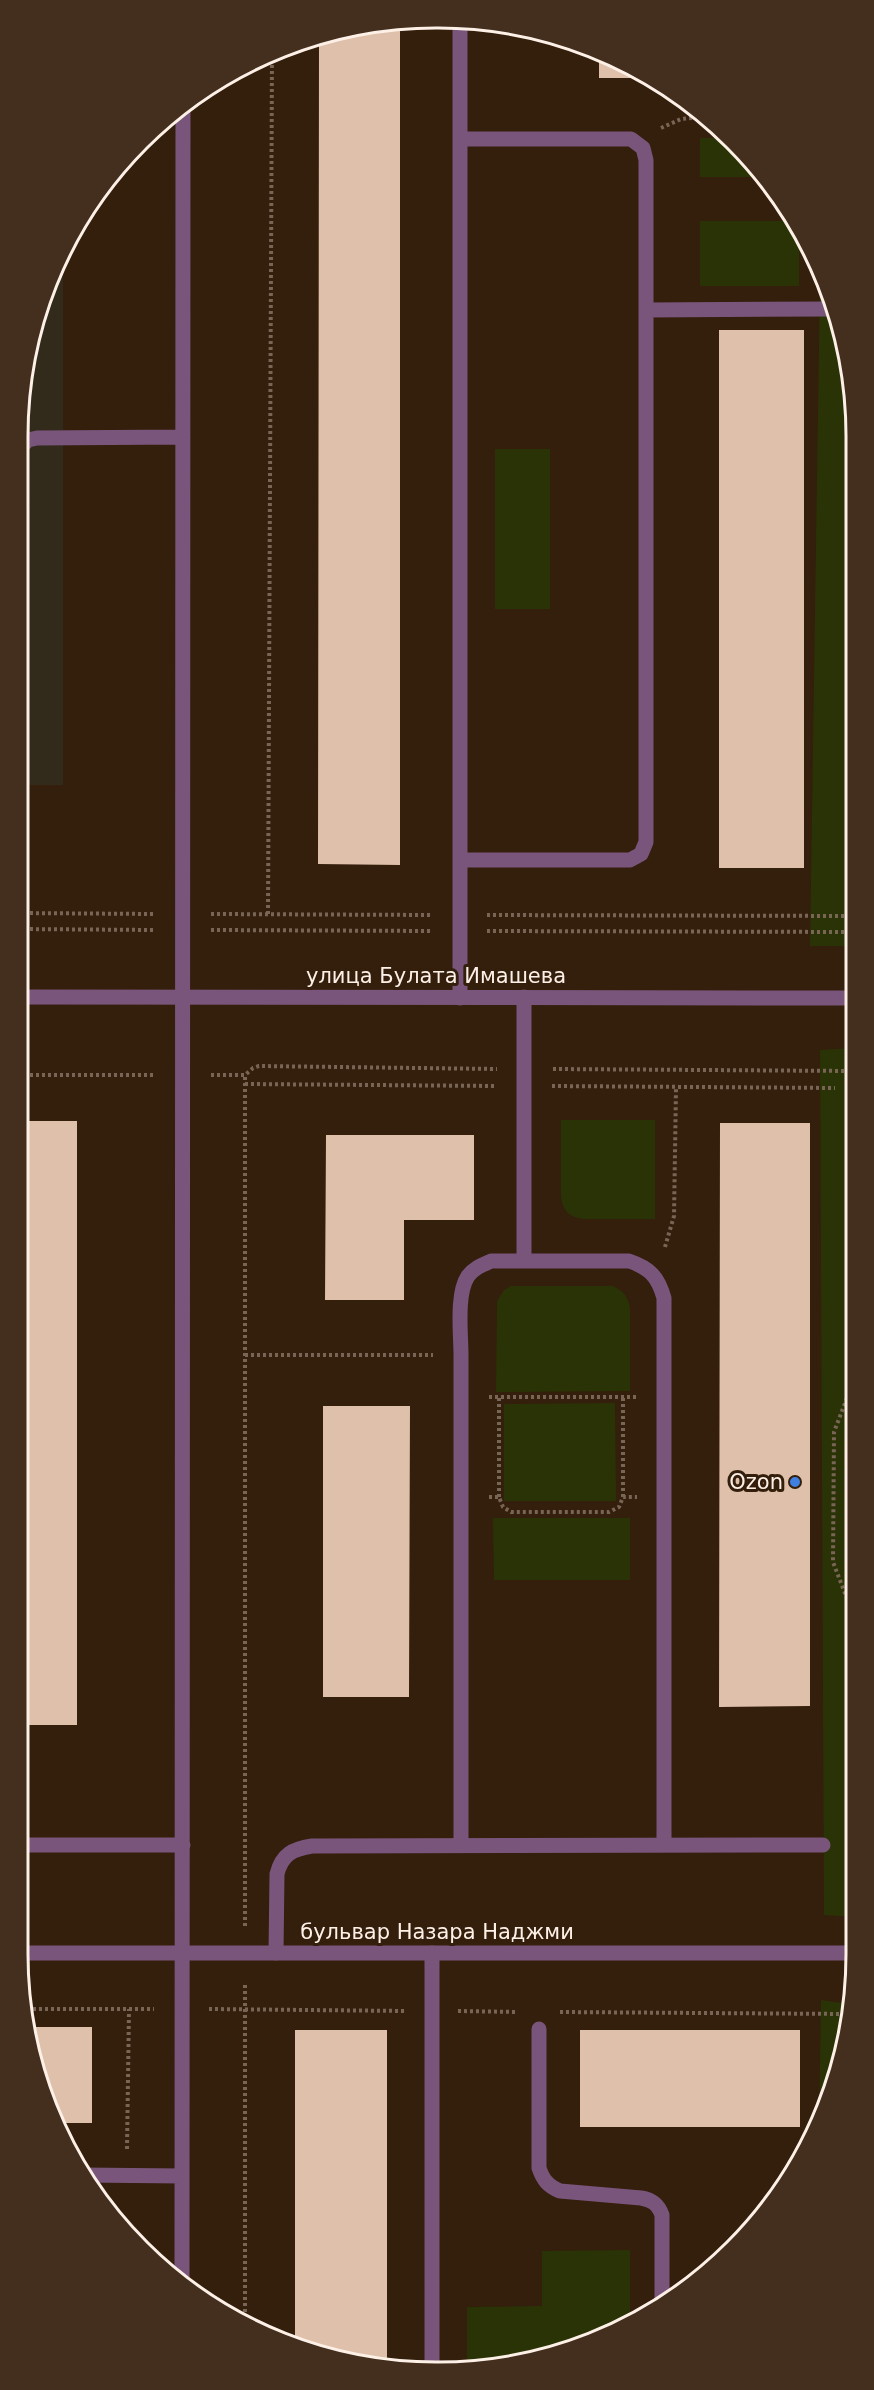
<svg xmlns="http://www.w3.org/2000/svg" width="874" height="2390" font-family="'DejaVu Sans',sans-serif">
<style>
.education{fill:#322a1a}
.green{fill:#2a3305}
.building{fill:#dec0ab}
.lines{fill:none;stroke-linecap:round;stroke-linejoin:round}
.path{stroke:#786556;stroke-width:4;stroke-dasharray:3 3;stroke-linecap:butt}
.lane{stroke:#79557b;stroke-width:15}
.street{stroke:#79557b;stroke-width:15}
.shop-dot{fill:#3f7fe0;stroke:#341e0c;stroke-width:2}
.labels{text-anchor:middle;stroke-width:6;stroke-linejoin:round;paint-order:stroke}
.street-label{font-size:21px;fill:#fdf0e7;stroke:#341e0c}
.poi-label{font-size:21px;fill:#fdf0e7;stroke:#341e0c;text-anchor:end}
.rim{fill:none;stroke:#fdf0e7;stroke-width:3}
</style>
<rect width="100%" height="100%" fill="#341e0c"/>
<!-- education -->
<path class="education" d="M63 248V785H18V437L32 328Z"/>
<!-- green -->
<path class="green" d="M700 138H726L752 161 763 177H700Z
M700 221H792L799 231V286H700Z
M820 276 852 382 854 946H810Z
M495 449H550V609H495Z
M854 1048 856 1917 824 1915 820 1050Z
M561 1120H655V1219H584C570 1218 562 1211 561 1196Z
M511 1286H613C624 1291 628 1297 630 1308V1391L496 1392 497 1301 504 1290Z
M615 1403 616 1501H504V1404Z
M493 1518H630V1580H494Z
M821 2000 849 2004 842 2062 819 2123Z
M630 2250V2323L598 2340 519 2364 467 2366V2307L542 2306V2251Z"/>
<!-- building -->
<path class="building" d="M400 21V865L318 864 319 36 383 22Z
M599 57 647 78H599Z
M719 330H804V868H719Z
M18 1121H77V1725H18Z
M720 1123H810V1706L719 1707Z
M326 1135H474V1220H404V1300H325Z
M323 1406H410L409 1697H323Z
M30 2027H92V2123H56L40 2088Z
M295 2030H387V2368L295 2346Z
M580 2030H800V2127H580Z"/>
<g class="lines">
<!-- path -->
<path class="path" d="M661 128 681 119 702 117
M18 913 155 914
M211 914 431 915
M268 914 272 54
M487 915 854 916
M18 929 155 930
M211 930 431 931
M487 931 852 932
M852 970 853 749
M553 1069 852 1071
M18 1075H155
M211 1075H245L253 1068 259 1066 497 1069
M245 1084 496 1086
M552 1086 835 1088
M665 1247 674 1216 676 1088
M245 1355H433
M489 1397H638
M489 1497H499L503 1507 511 1512H609L619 1507 623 1497H637
M499 1497V1397
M623 1497V1397
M849 1833 851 1609 833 1562 834 1432 850 1390 852 1026
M245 1926V1075
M848 1926 849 1856
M27 2009H154
M209 2009 406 2011
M458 2011 517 2012
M560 2012 848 2014
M848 2017V1979
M127 2149 129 2009
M112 2215V2203
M245 2324V1982"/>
<!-- lane -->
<path class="lane" d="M646 310 830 309
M18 450 28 440 37 438 183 437
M18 684V692
M460 860H630L641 854 646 842V160L643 148 631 139H460
M524 997V1261
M460 998V19
M18 1845H183
M461 1845V1355C461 1334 456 1294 468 1276 474 1268 482 1265 491 1261H629C650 1268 658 1277 664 1298V1845
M276 1953 277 1874C282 1854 293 1849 312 1846L823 1845
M539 2029V2168C543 2180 548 2186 560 2191L641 2198C652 2200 658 2204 662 2215V2306
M83 2175 182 2176
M182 2279 183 106
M432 2367V1953"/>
<!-- street -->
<path class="street" d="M18 997 854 998
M18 1953H856"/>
</g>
<!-- markers -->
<circle class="shop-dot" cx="795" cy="1482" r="6"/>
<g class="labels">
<!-- street labels -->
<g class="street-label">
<text x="436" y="983">улица Булата Имашева</text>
<text x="437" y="1939">бульвар Назара Наджми</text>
</g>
<!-- poi labels -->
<g class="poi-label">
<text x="783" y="1489">Ozon</text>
</g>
</g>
<!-- crop -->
<path d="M0 0H874V2390H0ZM436 28H438A408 408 0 0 1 846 436V1954A408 408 0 0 1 438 2362H436A408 408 0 0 1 28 1954V436A408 408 0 0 1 436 28Z" fill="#442f1e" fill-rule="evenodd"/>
<path class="rim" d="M436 28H438A408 408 0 0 1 846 436V1954A408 408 0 0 1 438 2362H436A408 408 0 0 1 28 1954V436A408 408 0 0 1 436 28Z"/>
</svg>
